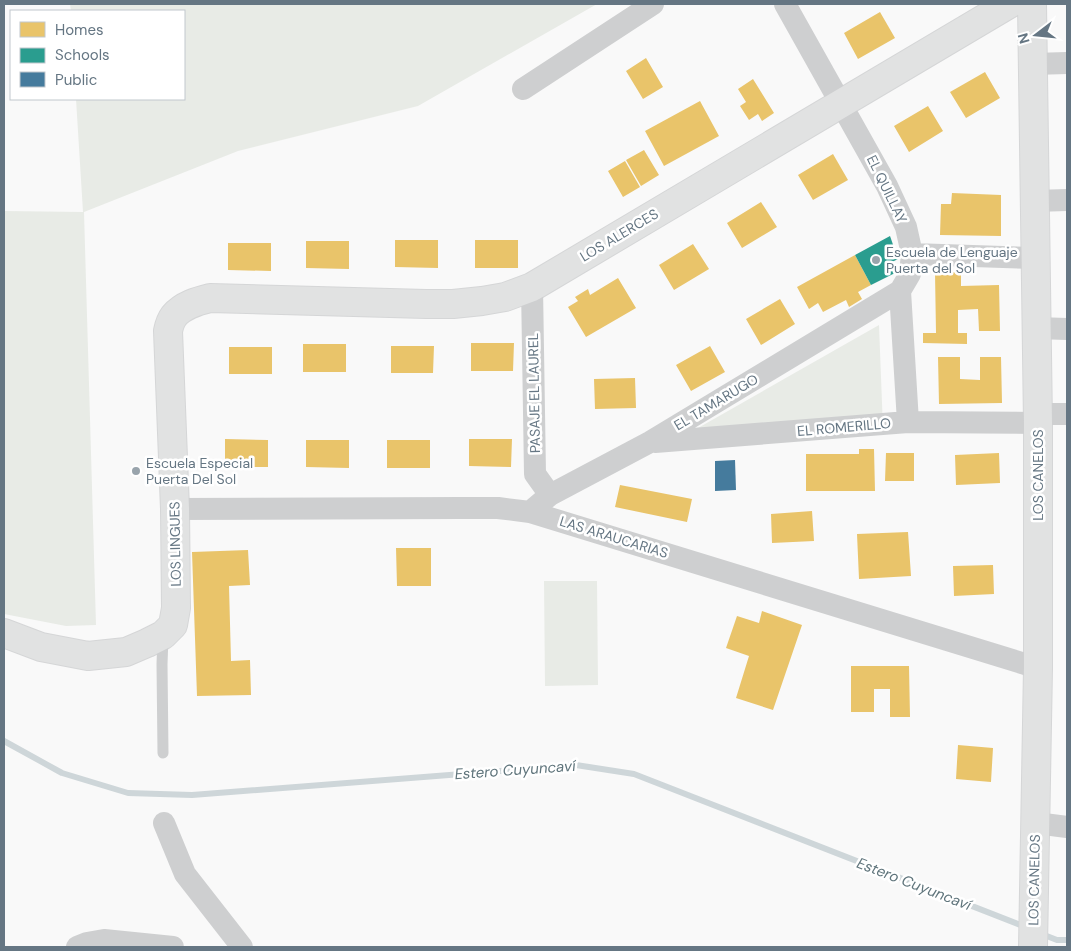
<svg xmlns="http://www.w3.org/2000/svg" width="1071" height="951" font-family="'DM Sans',sans-serif">
<style>
.green{fill:#e8ebe6}
.homes{fill:#e9c46a}
.schools{fill:#2a9d8f}
.public{fill:#457b9d}
.lines{fill:none;stroke-linecap:round;stroke-linejoin:round}
.stream{stroke:#ced6d9;stroke-width:6}
.secondary-casing{stroke:#d5d6d7;stroke-width:30}
.lane{stroke:#cecfd0;stroke-width:11}
.street{stroke:#cecfd0;stroke-width:22}
.secondary{stroke:#e1e2e2;stroke-width:28}
.poi-dot{fill:#99a4ac;stroke:#fff;stroke-width:2}
.labels{text-anchor:middle;stroke-width:5;stroke-linejoin:round;paint-order:stroke}
.street-label{font-size:14px;fill:#657683;stroke:#fff}
.poi-label{font-size:14px;fill:#657683;stroke:#fff;text-anchor:start}
.water-label{font-size:15px;font-style:italic;fill:#60757c;stroke:#fff}
</style>
<rect width="100%" height="100%" fill="#f9f9f9"/>
<!-- green -->
<path class="green" d="M70 4H597L418 106 238 151 84 212 96 625 66 626 4 614V211L83 212 76 99H184V11H71Z
M879 325 883 429 698 428Z
M544 581H597L598 685 545 686Z"/>
<!-- homes -->
<path class="homes" d="M880 12 895 38 858 59 844 33Z
M646 58 663 87 643 99 626 71Z
M985 72 1000 98 966 118 950 92Z
M753 79 774 113 762 121 758 114 749 120 740 106 746 102 738 89Z
M700 101 719 136 664 166 645 131Z
M928 106 943 131 909 152 894 126Z
M644 150 659 175 641 186 626 160Z
M833 154 848 180 813 200 798 175Z
M625 161 640 187 623 197 608 171Z
M952 193 1001 195V236L940 235 941 204H951Z
M761 202 777 227 742 248 727 223Z
M395 240H438V268L395 267Z
M475 240H518V268H475Z
M306 241H349V269L306 268Z
M228 243H271V271L228 270Z
M693 244 709 269 674 290 659 265Z
M855 255 871 285 858 292 862 299 849 307 846 300 823 312 818 303 809 309 797 287Z
M961 272V286L999 285 1000 331H979L978 309 958 310V333H967V344L923 343V333H936L935 273Z
M618 278 636 308 586 337 568 307 578 301 575 297 588 289 590 295Z
M780 299 795 324 761 345 746 319Z
M471 343H514L513 371H471Z
M303 344H346V372H303Z
M391 346H434L433 373H391Z
M710 346 725 372 691 391 676 365Z
M229 347H272V374H229Z
M938 357H960V379L980 380V357H1001L1002 403 939 404Z
M635 378 636 408 595 409 594 379Z
M225 439 268 440V467H225Z
M469 439H512L511 467 469 466Z
M306 440H349V468L306 467Z
M387 440H430V468H387Z
M859 449H874L875 491H806V454H859Z
M886 453H914V481H885Z
M999 453 1000 483 956 485 955 455Z
M620 485 692 499 687 522 615 507Z
M812 511 814 541 772 543 771 514Z
M908 532 911 576 859 579 857 534Z
M396 548H431V586H397Z
M248 550 250 585 229 586 231 661 250 660 251 695 197 696 192 552Z
M993 565 994 594 954 596 953 566Z
M762 611 802 625 773 710 736 698 749 656 726 648 737 616 759 623Z
M851 666H909L910 717H890V689H874V712H851Z
M958 745 993 748 991 782 956 779Z"/>
<!-- schools -->
<path class="schools" d="M890 236 898 259 892 262 897 272 871 285 855 255Z"/>
<!-- public -->
<path class="public" d="M735 460 736 490 715 491V461Z"/>
<g class="lines">
<!-- stream -->
<path class="stream" d="M4 741 62 773 128 793 192 795 576 765 634 774 1028 928
M1039 933 1057 940H1067"/>
<defs>
<path id="secondary" d="M1032 4 1038 423V668L1033 947
M4 633 41 647 88 656 126 652 147 643 163 635 173 625 176 608 175 509 168 331C169 326 171 320 174 316 183 305 198 301 210 298L426 304H453L482 301 505 297 532 287 1009 4"/>
</defs>
<!-- secondary casing -->
<use href="#secondary" class="secondary-casing"/>
<!-- lane -->
<path class="lane" d="M163 637 162 664 163 753"/>
<!-- street -->
<path class="street" d="M785 4 887 186 906 227 912 254 910 274 900 291 908 422
M1033 64 1067 63
M523 89 653 4
M1035 201 1067 200
M912 254 1035 258
M532 287 535 474 550 495
M1036 328 1067 329
M1037 414H1067
M655 442 908 422 1038 423
M175 509 462 508H498L530 512 1038 668
M530 512 550 495 650 442 900 291
M164 823 185 874 242 947
M1036 823 1067 827
M77 947 87 943 104 940 173 947"/>
<!-- secondary -->
<use href="#secondary" class="secondary"/>
</g>
<!-- markers -->
<g class="poi-dot">
<circle cx="876" cy="260" r="5"/>
<circle cx="136" cy="471" r="5"/>
</g>
<g class="labels">
<!-- street labels -->
<g class="street-label">
<text transform="translate(887 189) rotate(64)" y="5">EL QUILLAY</text>
<text transform="translate(619 235) rotate(-31)" y="5">LOS ALERCES</text>
<text transform="translate(534 393) rotate(-91)" y="5">PASAJE EL LAUREL</text>
<text transform="translate(716 402) rotate(-31)" y="5">EL TAMARUGO</text>
<text transform="translate(844 427) rotate(-5)" y="5">EL ROMERILLO</text>
<text transform="translate(1038 475) rotate(-90)" y="5">LOS CANELOS</text>
<text transform="translate(614 537) rotate(17)" y="5">LAS ARAUCARIAS</text>
<text transform="translate(175 544) rotate(-91)" y="5">LOS LINGUES</text>
<text transform="translate(1034 880) rotate(-89)" y="5">LOS CANELOS</text>
</g>
<!-- poi labels -->
<g class="poi-label">
<text x="886" y="257">Escuela de Lenguaje<tspan x="886" dy="16">Puerta del Sol</tspan></text>
<text x="146" y="468">Escuela Especial<tspan x="146" dy="16">Puerta Del Sol</tspan></text>
</g>
<!-- water labels -->
<g class="water-label">
<text transform="translate(515 770) rotate(-4)" y="5">Estero Cuyuncaví</text>
<text transform="translate(914 884) rotate(21)" y="5">Estero Cuyuncaví</text>
</g>
</g>
<!-- border -->
<rect width="1071" height="951" fill="none" stroke="#657683" stroke-width="10"/>
<!-- legend -->
<rect x="10" y="10" width="175" height="90" fill="#ffffff" stroke="#c1c8cd"/>
<rect x="20" y="22" width="25" height="15" fill="#e9c46a" stroke="#c1c8cd"/>
<text x="55" y="35" font-size="15" fill="#657683">Homes</text>
<rect x="20" y="48" width="25" height="15" fill="#2a9d8f" stroke="#c1c8cd"/>
<text x="55" y="60" font-size="15" fill="#657683">Schools</text>
<rect x="20" y="72" width="25" height="15" fill="#457b9d" stroke="#c1c8cd"/>
<text x="55" y="85" font-size="15" fill="#657683">Public</text>
<!-- north arrow -->
<g transform="translate(1036 35) rotate(254)" stroke="#ffffff" stroke-width="4" paint-order="stroke">
<path d="M0-4L9 19L0 12L-9 19Z" fill="#657683"/>
<text y="-8" font-size="14" font-weight="bold" text-anchor="middle" fill="#657683">N</text>
</g>
</svg>
